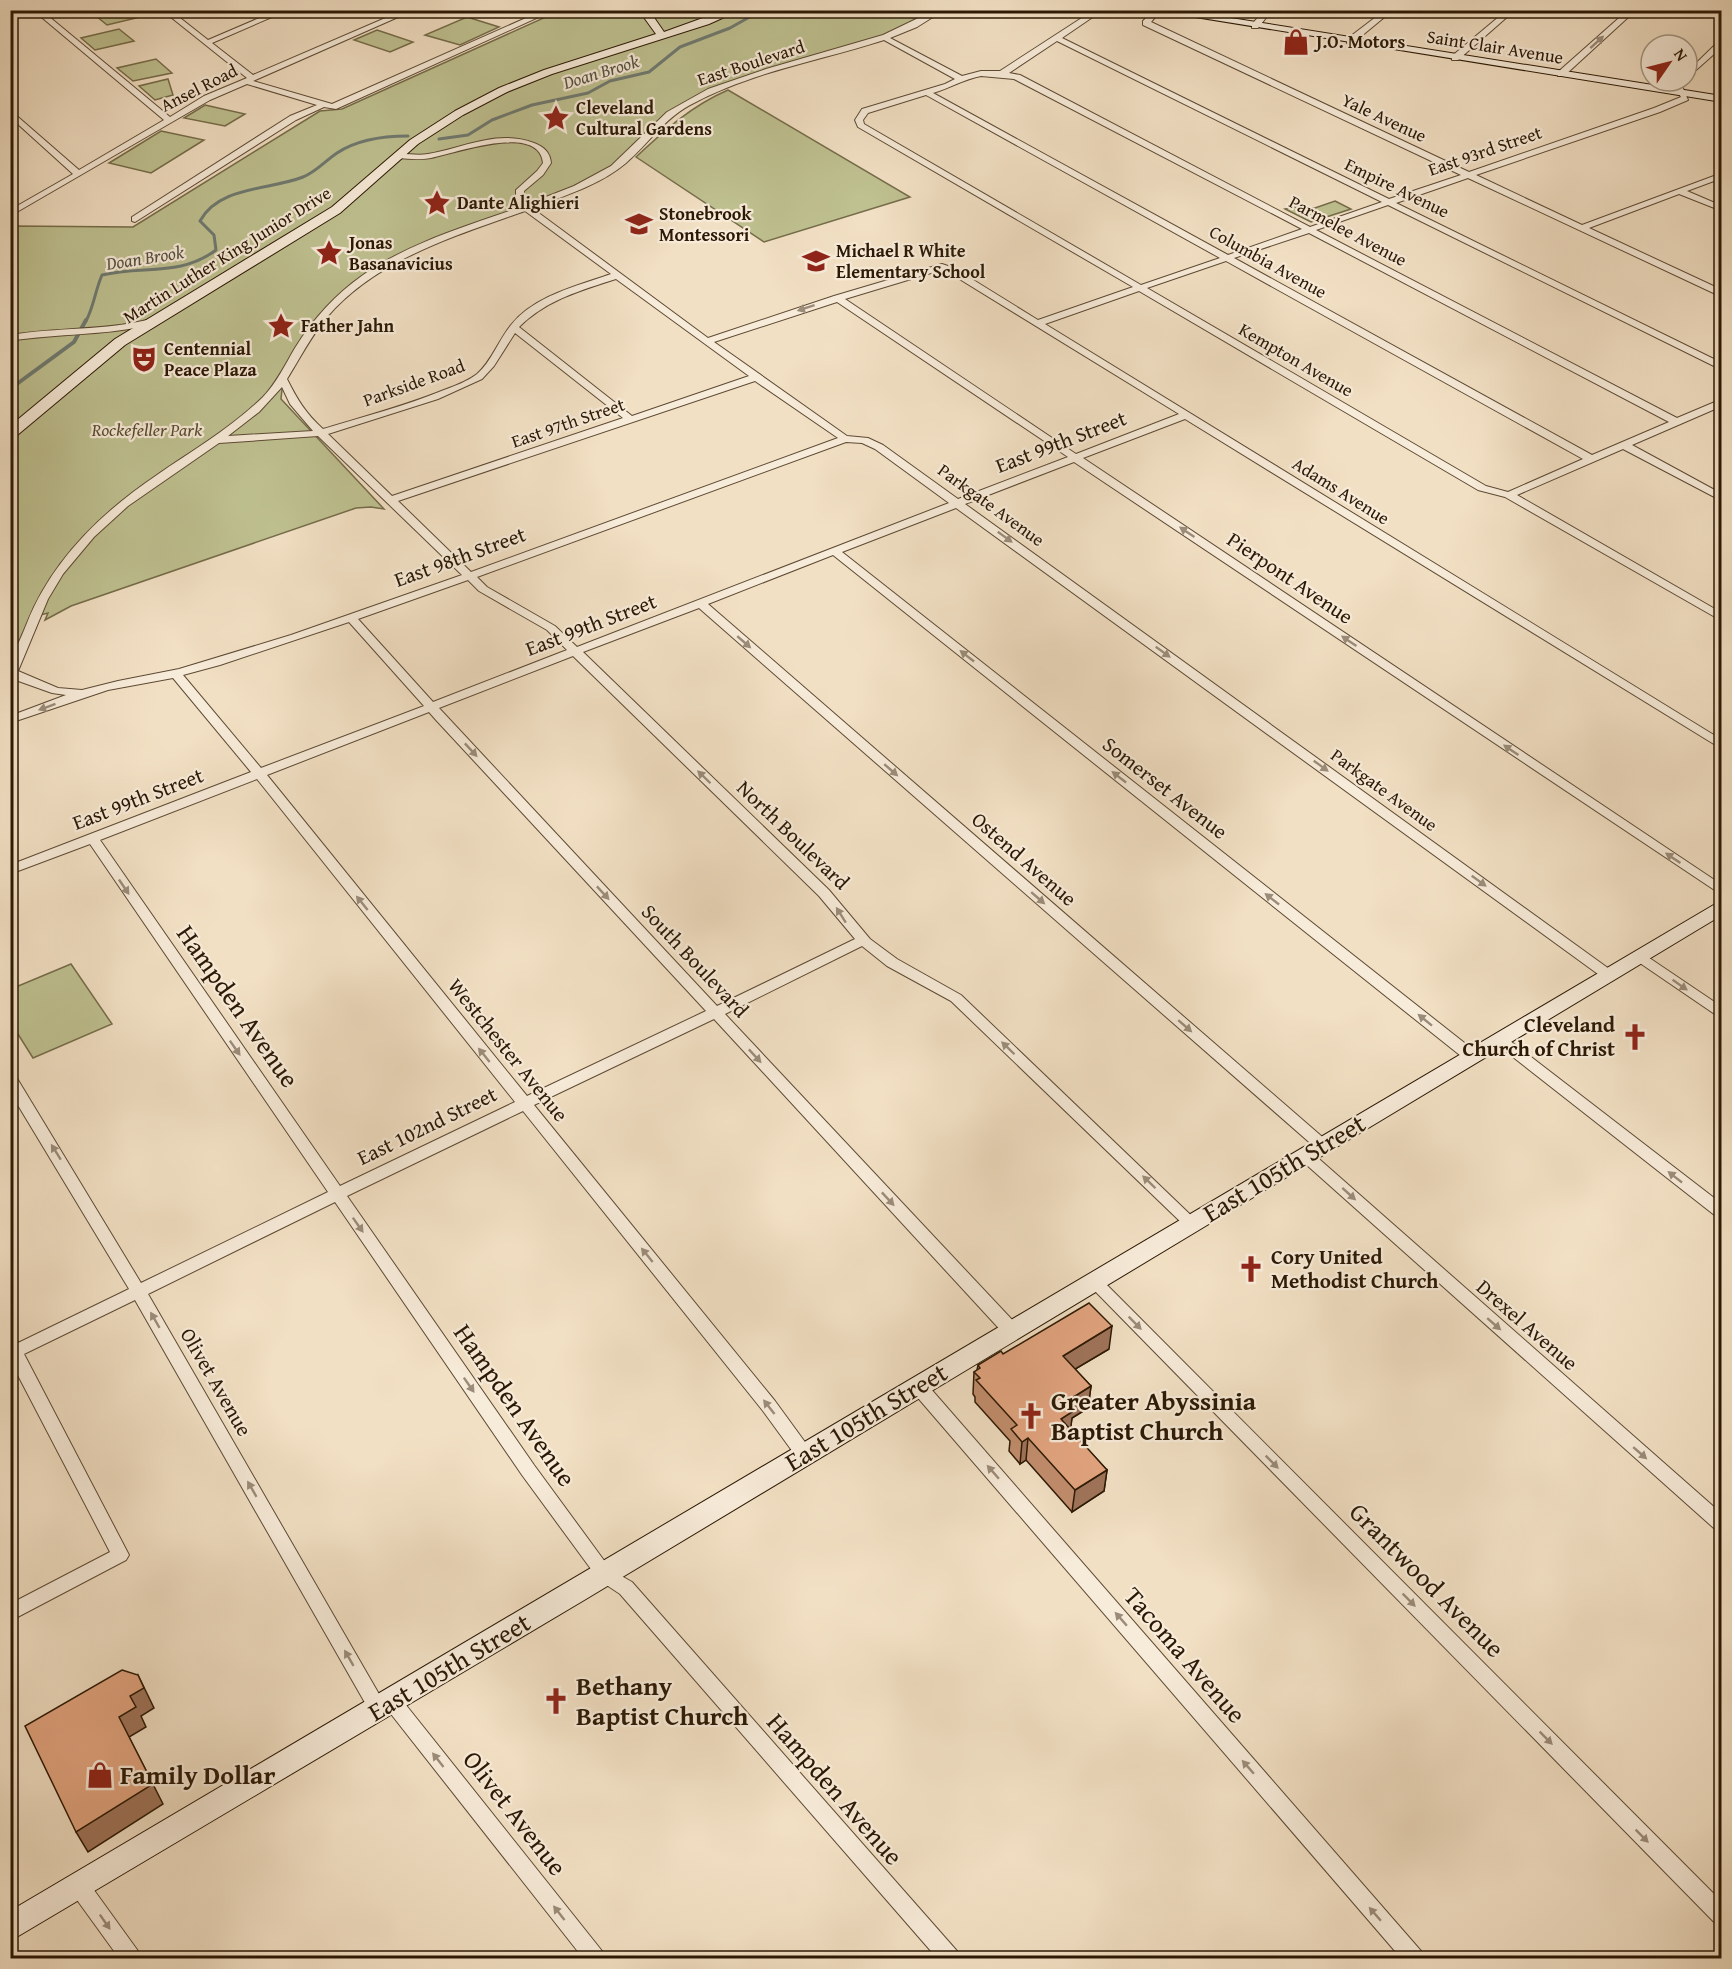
<svg xmlns="http://www.w3.org/2000/svg" width="1732" height="1969" font-family="'Gentium Book Plus',serif">
<style>
.green{fill:#bfc191;stroke:#756c4a;stroke-width:1.5}
.lines{fill:none;stroke-linecap:round;stroke-linejoin:round}
.stream-far1{stroke:#6f7a71;stroke-width:3}
.stream{stroke:#6f7a71;stroke-width:4}
.street-casing{stroke:#5d4a34;stroke-width:2}
.secondary-casing{stroke:#2b1804;stroke-width:2}
.street{fill:#f7ebd9;fill-rule:evenodd}
.secondary{fill:#f7ebd9;fill-rule:evenodd}
.wall{fill:#c38e6e;stroke:#2b1804;stroke-width:1.5}
.shaded-wall{fill:#9f745a;stroke:#2b1804;stroke-width:1.5}
.building{fill:#e3a580;stroke:#2b1804;stroke-width:1.5}
.oneway{fill:#9b8c79}
.labels{text-anchor:middle;stroke-width:4.5;stroke-linejoin:round;paint-order:stroke}
.far-poi-label{font-size:18px;font-weight:bold;fill:#2b1804;stroke:#f7ebd9;text-anchor:start}
.far-street-label{font-size:18px;fill:#2b1804;stroke:#f7ebd9}
.far-water-label{font-size:18px;font-style:italic;fill:#535143;stroke:#f7ebd9}
.far-park-label{font-size:18px;font-style:italic;fill:#574b2e;stroke:#f7ebd9}
.street-label{font-size:21px;fill:#2b1804;stroke:#f7ebd9}
.poi-label{font-size:21px;font-weight:bold;fill:#2b1804;stroke:#f7ebd9;text-anchor:end}
.near-street-label{font-size:26px;fill:#2b1804;stroke:#f7ebd9}
.near-poi-label{font-size:26px;font-weight:bold;fill:#2b1804;stroke:#f7ebd9;text-anchor:start}
</style>
<rect width="100%" height="100%" fill="#f2e0c4"/>
<filter id="stains"><feTurbulence type="fractalNoise" baseFrequency=".00333" numOctaves="4"/><feColorMatrix values="0 0 0 0 .2 0 0 0 0 .09 0 0 0 0 .02 0 0 0 .5 -.17"/></filter>
<radialGradient id="worn" r=".72"><stop offset=".6" stop-color="#630" stop-opacity="0"/><stop offset="1" stop-color="#630" stop-opacity=".3"/></radialGradient>
<!-- green -->
<path class="green" d="M153 11 157 13 107 25 90 11Z
M559 11H939L912 28 748 77 685 104 642 144 594 179 437 239 376 271 324 314 283 380 281 399 384 509 371 507 356 508 71 606 45 620 48 613 36 616 11 674V226L133 227 320 111 342 109Z
M467 17 499 27 460 45 425 35Z
M119 29 134 41 95 50 81 38Z
M377 30 413 42 390 52 354 40Z
M156 59 172 73 133 81 117 68Z
M168 79 173 95 155 100 139 86Z
M728 90 910 197 764 242 636 157C665 130 691 106 728 90Z
M205 105 245 114 225 126 184 118Z
M161 131 204 140 151 173 109 163Z
M1335 201 1351 209 1311 222 1285 209 1293 207 1315 208Z
M71 964 112 1024 33 1058 11 1023V989Z"/>
<g class="lines">
<!-- stream-far1 -->
<path class="stream-far1" d="M439 139 468 135 492 120 532 105 588 93 610 81 649 72 680 47 730 28 762 10
M86 321C94 306 95 291 102 275 143 265 180 277 216 250L214 235 200 221C219 186 270 190 303 177 316 172 325 161 337 153 358 139 383 136 408 136"/>
<!-- stream -->
<path class="stream" d="M10 389 74 342 86 320"/>
<defs>
<path id="street" d="M33 10H41L170 117 204 96 247 78 162 10H170L208 40 278 10H288L212 43 253 75 404 10H414L253 81 332 104 544 10H554L336 109 324 107 296 120 135 222 132 221V217L290 116 317 105 247 84 210 100 10 216V210L73 174 10 117V110L79 170 164 120Z
M935 10H944L917 27 890 38 962 76 981 71H1000L1094 10H1103L1062 38 1389 199 1461 175 1143 25V21L1154 10H1161L1151 22 1469 172 1654 108 1681 97 1674 86 1678 81H1686L1682 86 1688 100 1660 112 1476 175 1582 225 1722 173V178L1687 191 1722 206V211L1679 194 1589 228 1722 290V297L1468 178 1396 203 1722 363V370L1388 205 1316 230 1677 418 1722 399V406L1632 445 1722 494V501L1623 449 1517 495 1722 613V621L1505 497 1478 490 1139 291 1045 324 1722 740V749L1185 419 1083 458 1722 885V895L1074 462 965 504 1612 971 1614 974 1612 977H1602L956 508 842 552 1476 1052 1478 1056 1476 1060H1466L833 555 708 604 1327 1141 1329 1145 1327 1149H1317L699 608 583 652 829 890 870 939 897 959 961 995 1199 1223 1196 1227 1191 1229 1186 1227 951 1001 887 966 862 946 725 1014 1017 1325 1019 1330 1017 1335 1011 1336 1005 1335 714 1019 534 1105 775 1401 810 1449 812 1454 810 1459 804 1461 798 1459 763 1411 523 1111 347 1196 534 1465 611 1570 632 1582 957 1951 960 1958H937L620 1594 599 1580 522 1475 335 1202 148 1294 383 1701 386 1695 392 1693 398 1695 602 1951 605 1958H583L387 1709 384 1715 378 1718 372 1715 135 1300 24 1354 129 1555 126 1560 10 1621V1604L110 1552 10 1360V1336L16 1337 18 1343 129 1289 10 1092V1074L15 1075 141 1283 328 1192 90 844 10 874V865L251 772 173 678 108 690 10 723V716L66 695 52 693 10 678C10 658 20 641 27 623 52 560 102 512 157 475 193 450 231 428 263 397 277 382 285 365 295 348 313 319 336 294 363 275 411 242 467 226 521 207L516 198V190L537 171 543 163C539 122 453 154 431 158 420 160 409 159 398 158H395V154C406 153 417 156 428 154 464 148 497 129 534 143 544 147 550 152 551 163L543 175 524 191V198L528 204 574 186 611 166 667 112 708 89 766 69 883 35ZM884 40 955 79 945 84 862 109 855 120 858 127 1133 287 1038 320 954 268 942 264 834 296 708 338 532 208C564 196 600 185 626 163 648 144 664 119 690 105 750 72 819 61 884 40ZM1057 41 1382 202 1310 227 1020 75 1009 73ZM981 76 1014 79 1302 229 1228 255 933 93C950 88 964 79 981 76ZM926 95 1220 258 1141 285 864 124 863 120 868 113ZM525 211 611 274C577 286 534 296 511 325 498 341 492 361 477 374 468 381 455 386 444 390 405 406 363 417 323 429 306 414 297 399 287 379 300 358 311 336 327 317 377 259 455 236 525 211ZM1309 233 1669 422 1592 455 1234 258ZM1226 261 1583 459 1508 492 1486 486 1147 288ZM941 270 948 272 1179 414 1076 454 845 299ZM616 279 749 376 632 416 519 327C546 300 582 290 616 279ZM837 302 1068 457 958 499 883 445 868 438 847 436 714 342ZM515 333 623 418 392 496 328 434 438 399 482 379 494 366ZM755 381 838 438 471 572 398 501ZM282 387 290 404 313 431 228 436 259 412ZM318 436 462 575 291 635 179 669 118 681 82 690 58 688 18 671 48 599 63 574 94 537 128 506 219 443ZM846 442 862 443 875 449 949 503 577 647 555 626 487 587 477 577ZM468 580 479 591 547 630 567 650 433 702 358 619ZM349 622 424 706 261 768 183 675 220 665ZM573 656 819 896 855 939 717 1006 439 708ZM429 712 436 720 706 1011 527 1096 267 775ZM257 779 515 1102 340 1186 100 840Z
M1265 10H1272L1258 28H1252V24Z
M1385 10H1393L1353 43H1347V39Z
M1507 10H1515L1458 60H1452V56Z
M1628 10H1636L1564 76H1558V72Z
M1719 41H1722V47L1687 78V72Z
M151 319 154 320V324C107 336 58 333 10 341V335C57 327 105 331 151 319Z
M1639 951 1722 1007V1019L1634 959 1632 956Z
M1500 1035 1505 1037 1722 1204V1219L1717 1217 1495 1043 1493 1040 1495 1037Z
M1305 1150 1310 1151 1722 1514V1532L1716 1530 1300 1159 1298 1155 1300 1151Z
M1094 1275 1099 1277 1722 1902V1926L1715 1923 1089 1285 1086 1281 1089 1277Z
M918 1379 924 1381 1421 1951 1424 1958H1401L912 1391 910 1386 912 1381Z
M79 1876 86 1879 138 1951 141 1958H119L72 1893 69 1886 72 1879Z"/>
<path id="secondary" d="M642 10H652L653 16 664 32 725 10H740L709 24 552 74 507 92 463 115 418 144 340 213 125 345 15 437 10 438V426L115 339 332 207 410 140 455 111 499 88 544 70 656 34 643 16Z
M1152 10H1180L1722 96V102Z
M1722 900V915L586 1599 10 1941V1911Z"/>
</defs>
<!-- street casing -->
<use href="#street" class="street-casing"/>
<!-- secondary casing -->
<use href="#secondary" class="secondary-casing"/>
<!-- street -->
<use href="#street" class="street"/>
<!-- secondary -->
<use href="#secondary" class="secondary"/>
</g>
<!-- wall -->
<path class="wall" d="M1109 1349 1075 1369 1091 1386 1088 1408 1072 1418 1070 1430 1107 1470 1104 1491 1072 1512 1026 1460 1020 1464 1009 1451 1010 1441 975 1402V1397L973 1394 974 1372 977 1370 978 1365 1003 1354Z"/>
<!-- shaded-wall -->
<path class="shaded-wall" d="M1112 1326 1109 1349 1060 1378 1063 1356Z
M1091 1386 1088 1408 1072 1418 1070 1434 1061 1419 1064 1403Z
M1028 1438 1026 1460 1020 1464 1022 1442Z
M1107 1470 1104 1491 1072 1512 1075 1490Z
M138 1675 154 1708 141 1716 146 1727 129 1737 163 1804 88 1852 76 1832 119 1717 130 1696Z"/>
<!-- building -->
<path class="building" d="M1089 1303 1112 1326 1063 1356 1091 1386 1064 1403 1072 1412 1061 1419 1107 1470 1075 1490 1028 1438 1022 1442 1011 1429 1017 1425 976 1380 980 1378 974 1372 980 1368 978 1365 1001 1351 1003 1354Z
M122 1670 138 1675 144 1688 130 1696 136 1707 119 1717 153 1784 76 1832 25 1726Z"/>
<!-- one-way arrows -->
<defs><path id="oneway-solid" d="M-6-.8H1V-3.2L6.5 0L1 3.2V.8H-6Z" transform="scale(1.5)"/></defs>
<g class="oneway">
<use href="#oneway-solid" transform="translate(1597 42) rotate(-42)"/>
<use href="#oneway-solid" transform="translate(806 308) rotate(162)"/>
<use href="#oneway-solid" transform="translate(1187 532) rotate(-146)"/>
<use href="#oneway-solid" transform="translate(1005 537) rotate(36)"/>
<use href="#oneway-solid" transform="translate(1349 641) rotate(-146)"/>
<use href="#oneway-solid" transform="translate(744 642) rotate(41)"/>
<use href="#oneway-solid" transform="translate(1163 652) rotate(36)"/>
<use href="#oneway-solid" transform="translate(967 656) rotate(-142)"/>
<use href="#oneway-solid" transform="translate(47 707) rotate(160)"/>
<use href="#oneway-solid" transform="translate(471 750) rotate(47)"/>
<use href="#oneway-solid" transform="translate(1511 750) rotate(-146)"/>
<use href="#oneway-solid" transform="translate(1321 766) rotate(36)"/>
<use href="#oneway-solid" transform="translate(891 770) rotate(41)"/>
<use href="#oneway-solid" transform="translate(704 777) rotate(-136)"/>
<use href="#oneway-solid" transform="translate(1119 777) rotate(-142)"/>
<use href="#oneway-solid" transform="translate(1673 858) rotate(-146)"/>
<use href="#oneway-solid" transform="translate(1479 881) rotate(36)"/>
<use href="#oneway-solid" transform="translate(124 887) rotate(56)"/>
<use href="#oneway-solid" transform="translate(603 893) rotate(47)"/>
<use href="#oneway-solid" transform="translate(1038 898) rotate(41)"/>
<use href="#oneway-solid" transform="translate(1272 899) rotate(-142)"/>
<use href="#oneway-solid" transform="translate(362 903) rotate(-129)"/>
<use href="#oneway-solid" transform="translate(841 915) rotate(-122)"/>
<use href="#oneway-solid" transform="translate(1680 985) rotate(35)"/>
<use href="#oneway-solid" transform="translate(1425 1020) rotate(-141)"/>
<use href="#oneway-solid" transform="translate(1185 1026) rotate(41)"/>
<use href="#oneway-solid" transform="translate(235 1048) rotate(55)"/>
<use href="#oneway-solid" transform="translate(1008 1048) rotate(-136)"/>
<use href="#oneway-solid" transform="translate(484 1055) rotate(-129)"/>
<use href="#oneway-solid" transform="translate(755 1056) rotate(47)"/>
<use href="#oneway-solid" transform="translate(56 1152) rotate(-122)"/>
<use href="#oneway-solid" transform="translate(1675 1177) rotate(-142)"/>
<use href="#oneway-solid" transform="translate(1149 1182) rotate(-136)"/>
<use href="#oneway-solid" transform="translate(1349 1194) rotate(42)"/>
<use href="#oneway-solid" transform="translate(888 1199) rotate(47)"/>
<use href="#oneway-solid" transform="translate(358 1225) rotate(55)"/>
<use href="#oneway-solid" transform="translate(647 1255) rotate(-129)"/>
<use href="#oneway-solid" transform="translate(155 1320) rotate(-120)"/>
<use href="#oneway-solid" transform="translate(1135 1323) rotate(45)"/>
<use href="#oneway-solid" transform="translate(1494 1324) rotate(41)"/>
<use href="#oneway-solid" transform="translate(469 1385) rotate(55)"/>
<use href="#oneway-solid" transform="translate(769 1407) rotate(-128)"/>
<use href="#oneway-solid" transform="translate(1640 1453) rotate(41)"/>
<use href="#oneway-solid" transform="translate(1272 1462) rotate(45)"/>
<use href="#oneway-solid" transform="translate(993 1472) rotate(-131)"/>
<use href="#oneway-solid" transform="translate(252 1489) rotate(-120)"/>
<use href="#oneway-solid" transform="translate(1409 1600) rotate(45)"/>
<use href="#oneway-solid" transform="translate(1121 1619) rotate(-131)"/>
<use href="#oneway-solid" transform="translate(349 1658) rotate(-120)"/>
<use href="#oneway-solid" transform="translate(1546 1738) rotate(45)"/>
<use href="#oneway-solid" transform="translate(438 1760) rotate(-128)"/>
<use href="#oneway-solid" transform="translate(1248 1767) rotate(-131)"/>
<use href="#oneway-solid" transform="translate(1642 1836) rotate(45)"/>
<use href="#oneway-solid" transform="translate(559 1913) rotate(-128)"/>
<use href="#oneway-solid" transform="translate(1375 1914) rotate(-131)"/>
<use href="#oneway-solid" transform="translate(105 1922) rotate(55)"/>
</g>
<!-- icons -->
<defs>
<symbol id="shop-bare" viewBox="-9 -9 18 18"><path d="M-5-2.5h2.3a2.7 3.5 0 0 1 5.4 0H5L5.5 6h-11ZM-1.5-2.5h3a1.5 2.3 0 0 0-3 0Z" fill="#8f2418" stroke="#f7ebd9" stroke-width="2.5" paint-order="stroke"/></symbol>
<symbol id="sight-bare" viewBox="-9 -9 18 18"><path d="M0-6L1.8-2.2L6-1.7L2.9 1.2L3.7 5.4L0 3.3L-3.7 5.4L-2.9 1.2L-6-1.7L-1.8-2.2Z" fill="#8f2418" stroke="#f7ebd9" stroke-width="2.5" paint-order="stroke"/></symbol>
<symbol id="school-bare" viewBox="-9 -9 18 18"><path d="M0-5L7-2L0 1L-7-2ZM-4 1L0 2.5L4 1V4Q0 6-4 4Z" fill="#8f2418" stroke="#f7ebd9" stroke-width="2.5" paint-order="stroke"/></symbol>
<symbol id="theatre-bare" viewBox="-9 -9 18 18"><path d="M-5-5.5Q0-4 5-5.5V0Q5 5 0 6Q-5 5-5 0ZM-3.3-2.5H-1v1.5H-3.3ZM1-2.5H3.3v1.5H1ZM-2.8 1Q0 5.5 2.8 1Z" fill="#8f2418" stroke="#f7ebd9" stroke-width="2.5" paint-order="stroke"/></symbol>
<symbol id="church-bare" viewBox="-9 -9 18 18"><path d="M-1.2-6h2.4v3.5h3.3v2.4h-3.3V6h-2.4V-.1h-3.3v-2.4h3.3Z" fill="#8f2418" stroke="#f7ebd9" stroke-width="2.5" paint-order="stroke"/></symbol>
</defs>
<g fill-rule="evenodd">
<use href="#shop-bare" x="1277" y="23" width="38" height="38"/>
<use href="#sight-bare" x="537" y="99" width="38" height="38"/>
<use href="#sight-bare" x="418" y="184" width="38" height="38"/>
<use href="#school-bare" x="620" y="205" width="38" height="38"/>
<use href="#sight-bare" x="310" y="234" width="38" height="38"/>
<use href="#school-bare" x="797" y="242" width="38" height="38"/>
<use href="#sight-bare" x="262" y="307" width="38" height="38"/>
<use href="#theatre-bare" x="125" y="340" width="38" height="38"/>
<use href="#church-bare" x="1616" y="1018" width="38" height="38"/>
<use href="#church-bare" x="1232" y="1250" width="38" height="38"/>
<use href="#church-bare" x="1012" y="1397" width="38" height="38"/>
<use href="#church-bare" x="537" y="1682" width="38" height="38"/>
<use href="#shop-bare" x="81" y="1756" width="38" height="38"/>
</g>
<g class="labels">
<!-- far-poi labels -->
<g class="far-poi-label">
<text x="1316" y="48">J.O. Motors</text>
<text x="576" y="114">Cleveland<tspan x="576" dy="21">Cultural Gardens</tspan></text>
<text x="457" y="209">Dante Alighieri</text>
<text x="659" y="220">Stonebrook<tspan x="659" dy="21">Montessori</tspan></text>
<text x="349" y="249">Jonas<tspan x="349" dy="21">Basanavicius</tspan></text>
<text x="836" y="257">Michael R White<tspan x="836" dy="21">Elementary School</tspan></text>
<text x="301" y="332">Father Jahn</text>
<text x="164" y="355">Centennial<tspan x="164" dy="21">Peace Plaza</tspan></text>
</g>
<!-- far-street labels -->
<g class="far-street-label">
<text transform="translate(1495 47) rotate(9)" y="6">Saint Clair Avenue</text>
<text transform="translate(751 63) rotate(-18)" y="6">East Boulevard</text>
<text transform="translate(199 88) rotate(-27)" y="6">Ansel Road</text>
<text transform="translate(1384 118) rotate(25)" y="6">Yale Avenue</text>
<text transform="translate(1485 151) rotate(-19)" y="6">East 93rd Street</text>
<text transform="translate(1397 188) rotate(26)" y="6">Empire Avenue</text>
<text transform="translate(1348 231) rotate(28)" y="6">Parmelee Avenue</text>
<text transform="translate(227 255) rotate(-32)" y="6">Martin Luther King Junior Drive</text>
<text transform="translate(1268 262) rotate(29)" y="6">Columbia Avenue</text>
<text transform="translate(1296 360) rotate(30)" y="6">Kempton Avenue</text>
<text transform="translate(414 383) rotate(-20)" y="6">Parkside Road</text>
<text transform="translate(568 423) rotate(-19)" y="6">East 97th Street</text>
<text transform="translate(1341 491) rotate(32)" y="6">Adams Avenue</text>
<text transform="translate(991 505) rotate(36)" y="6">Parkgate Avenue</text>
<text transform="translate(1384 790) rotate(36)" y="6">Parkgate Avenue</text>
</g>
<!-- far-water labels -->
<g class="far-water-label">
<text transform="translate(601 72) rotate(-17)" y="6">Doan Brook</text>
<text transform="translate(145 258) rotate(-9)" y="6">Doan Brook</text>
</g>
<!-- far-park labels -->
<g class="far-park-label">
<text x="147" y="436">Rockefeller Park</text>
</g>
<!-- street labels -->
<g class="street-label">
<text transform="translate(1061 442) rotate(-21)" y="7">East 99th Street</text>
<text transform="translate(460 557) rotate(-20)" y="7">East 98th Street</text>
<text transform="translate(1290 578) rotate(34)" y="7">Pierpont Avenue</text>
<text transform="translate(591 625) rotate(-21)" y="7">East 99th Street</text>
<text transform="translate(1165 788) rotate(38)" y="7">Somerset Avenue</text>
<text transform="translate(138 799) rotate(-21)" y="7">East 99th Street</text>
<text transform="translate(793 835) rotate(44)" y="7">North Boulevard</text>
<text transform="translate(1024 859) rotate(41)" y="7">Ostend Avenue</text>
<text transform="translate(695 961) rotate(47)" y="7">South Boulevard</text>
<text transform="translate(508 1050) rotate(51)" y="7">Westchester Avenue</text>
<text transform="translate(427 1126) rotate(-26)" y="7">East 102nd Street</text>
<text transform="translate(1527 1325) rotate(41)" y="7">Drexel Avenue</text>
<text transform="translate(216 1382) rotate(60)" y="7">Olivet Avenue</text>
</g>
<!-- poi labels -->
<g class="poi-label">
<text x="1615" y="1032">Cleveland<tspan x="1615" dy="24">Church of Christ</tspan></text>
<text x="1271" y="1264" text-anchor="start">Cory United<tspan x="1271" dy="24">Methodist Church</tspan></text>
</g>
<!-- near-street labels -->
<g class="near-street-label">
<text transform="translate(238 1006) rotate(55)" y="9">Hampden Avenue</text>
<text transform="translate(1284 1168) rotate(-31)" y="9">East 105th Street</text>
<text transform="translate(515 1405) rotate(55)" y="9">Hampden Avenue</text>
<text transform="translate(866 1417) rotate(-31)" y="9">East 105th Street</text>
<text transform="translate(1427 1580) rotate(45)" y="9">Grantwood Avenue</text>
<text transform="translate(1185 1655) rotate(49)" y="9">Tacoma Avenue</text>
<text transform="translate(449 1667) rotate(-31)" y="9">East 105th Street</text>
<text transform="translate(835 1789) rotate(49)" y="9">Hampden Avenue</text>
<text transform="translate(515 1813) rotate(52)" y="9">Olivet Avenue</text>
</g>
<!-- near-poi labels -->
<g class="near-poi-label">
<text x="1051" y="1410">Greater Abyssinia<tspan x="1051" dy="30">Baptist Church</tspan></text>
<text x="576" y="1695">Bethany<tspan x="576" dy="30">Baptist Church</tspan></text>
<text x="120" y="1784">Family Dollar</text>
</g>
</g>
<!-- margin -->
<rect width="1732" height="1969" fill="none" stroke="#f2e0c4" stroke-width="36"/>
<rect x="12" y="12" width="1708" height="1945" fill="none" stroke="#2b1804" stroke-width="3"/>
<rect x="18" y="18" width="1696" height="1933" fill="none" stroke="#2b1804" stroke-width="1.5"/>
<!-- north arrow -->
<g transform="translate(1669 63) rotate(55)"><circle r="28" fill="#f7ebd9" stroke="#a59784" stroke-width="1.5"/>
<path d="M0-4.5L10 22L0 15L-10 22Z" fill="#8f2418"/>
<text y="-9" font-size="16" font-weight="bold" text-anchor="middle" fill="#2b1804">N</text>
</g>
<rect width="100%" height="100%" filter="url(#stains)"/>
<rect width="100%" height="100%" fill="url(#worn)"/>
</svg>
